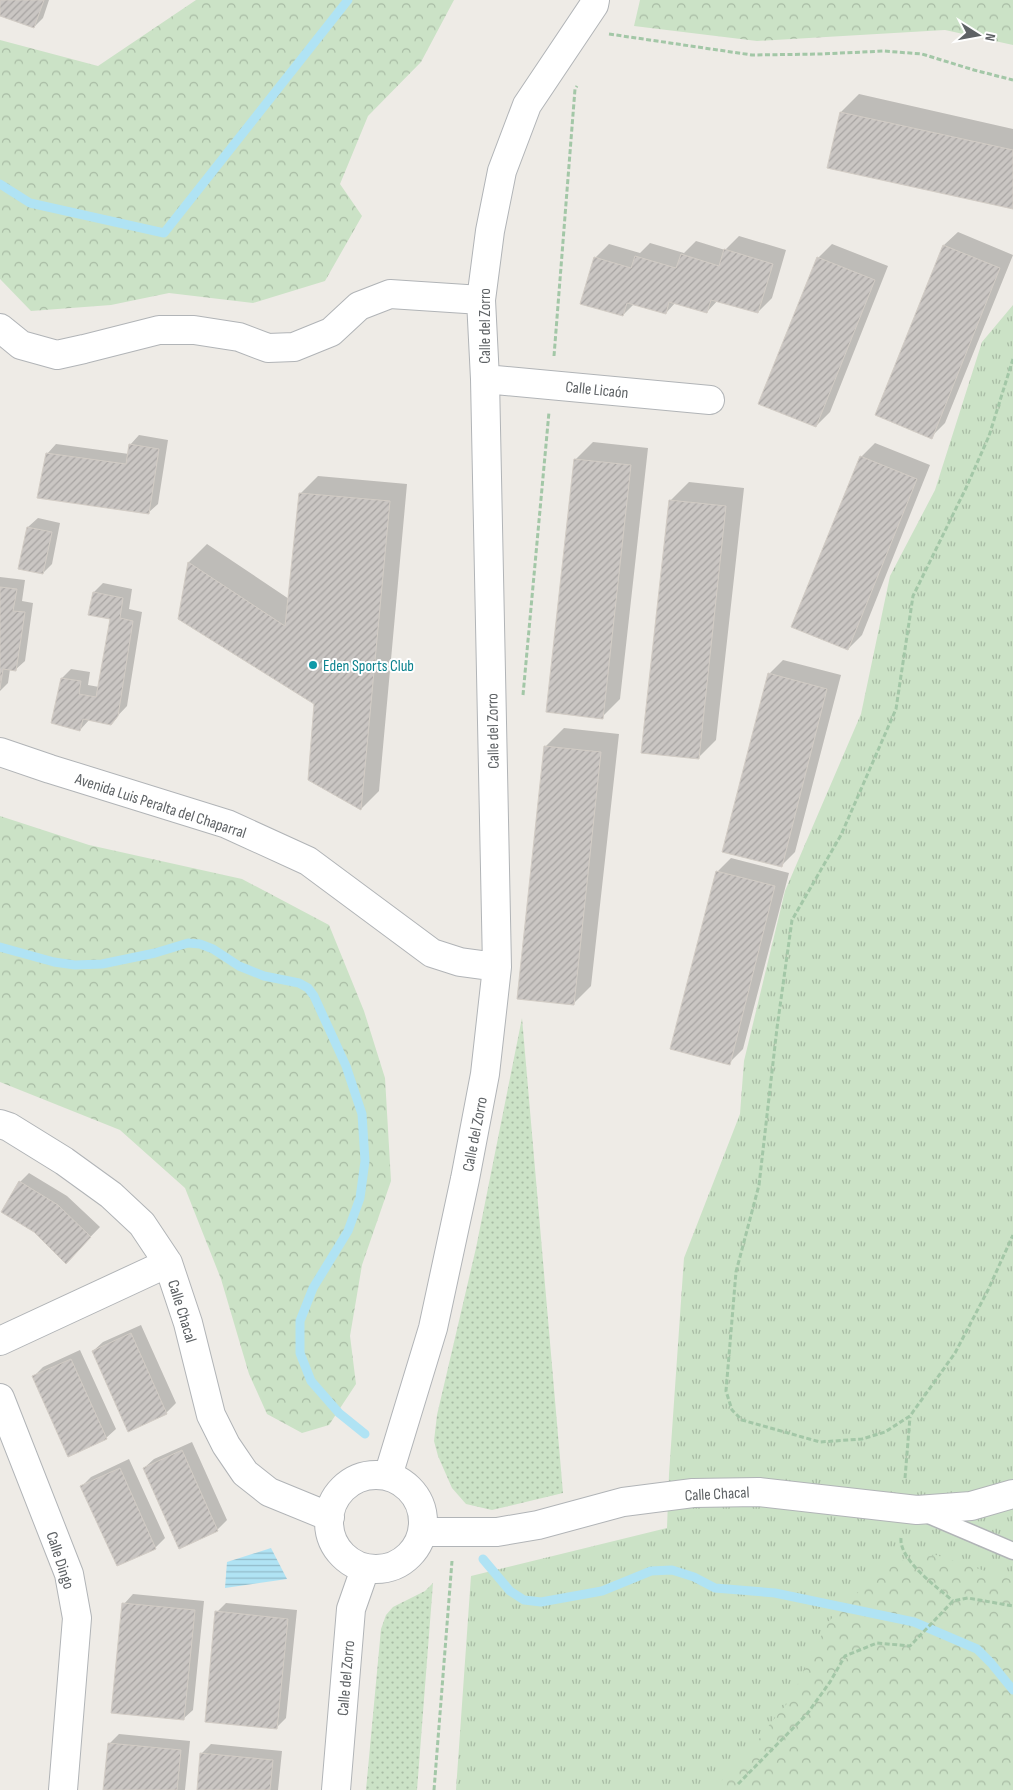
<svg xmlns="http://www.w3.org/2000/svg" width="1013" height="1790" font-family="'Sofia Sans Condensed',sans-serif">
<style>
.grass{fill:url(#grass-tufts)}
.forest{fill:url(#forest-crowns)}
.park{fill:url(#park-dots)}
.water{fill:url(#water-rules)}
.shadow{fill:#0003}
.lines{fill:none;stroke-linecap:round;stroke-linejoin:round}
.stream{stroke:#b0e3f4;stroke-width:9}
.building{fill:url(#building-hatch);stroke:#d2ccc5}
.lane-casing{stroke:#b1b4b7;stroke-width:19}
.street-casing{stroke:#b1b4b7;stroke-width:30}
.path{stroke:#a3c7a7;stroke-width:3;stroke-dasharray:5 2.5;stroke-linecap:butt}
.lane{stroke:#fff;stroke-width:16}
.street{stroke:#fff;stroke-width:28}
.culture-dot{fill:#0f9aa8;stroke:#fff;stroke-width:2}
.labels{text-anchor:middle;stroke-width:4;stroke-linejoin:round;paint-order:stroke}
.street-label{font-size:16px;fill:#5e6265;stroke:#fff}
.culture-label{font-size:16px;fill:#0d838f;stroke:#fff;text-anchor:start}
</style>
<defs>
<pattern id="grass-tufts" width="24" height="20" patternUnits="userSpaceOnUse" patternTransform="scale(1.25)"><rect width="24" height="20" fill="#cbe2c6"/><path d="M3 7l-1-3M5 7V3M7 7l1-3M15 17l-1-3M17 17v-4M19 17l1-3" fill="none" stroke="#a8bba4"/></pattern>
<pattern id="forest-crowns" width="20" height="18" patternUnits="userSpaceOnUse" patternTransform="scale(1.25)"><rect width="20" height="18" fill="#cbe2c6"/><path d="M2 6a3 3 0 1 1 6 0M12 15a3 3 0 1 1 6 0" fill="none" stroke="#a8bba4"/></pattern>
<pattern id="park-dots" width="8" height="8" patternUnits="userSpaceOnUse" patternTransform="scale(1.25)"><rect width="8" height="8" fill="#cbe2c6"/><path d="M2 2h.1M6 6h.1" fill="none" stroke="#a8bba4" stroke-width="1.8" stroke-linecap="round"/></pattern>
<pattern id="water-rules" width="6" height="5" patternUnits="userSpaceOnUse" patternTransform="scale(1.25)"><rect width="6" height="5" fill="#b0e3f4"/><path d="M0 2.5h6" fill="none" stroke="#92bbc9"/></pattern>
<pattern id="building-hatch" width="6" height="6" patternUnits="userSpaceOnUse" patternTransform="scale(1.25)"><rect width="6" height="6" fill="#cac6c3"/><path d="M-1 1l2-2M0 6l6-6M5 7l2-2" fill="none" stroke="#a7a4a2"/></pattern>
</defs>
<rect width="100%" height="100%" fill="#eeebe6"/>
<!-- grass -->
<path class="grass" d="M1013 305V1790H456L471 1576 667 1528 669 1474 684 1258 740 1114 744 1061 785 891 861 714 890 576 935 490 982 342Z"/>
<!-- forest -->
<path class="forest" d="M196 0H454L421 62 368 116 340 184 362 216 325 281 253 303 169 293 111 305 31 311 0 279V40L98 66Z
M640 0H1013V45L945 30 757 41 634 26Z
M0 816 89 845 242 879 329 925 364 1011 385 1078 391 1181 362 1265 350 1336 356 1384 329 1425 302 1433 267 1414 249 1374 221 1279 185 1188 120 1130 0 1082Z
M936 1555 1013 1580V1788L1000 1790H712L746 1757 770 1724 790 1700 828 1622 888 1563Z"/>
<!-- park -->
<path class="park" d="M522 1018 563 1493 492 1510 466 1504 452 1488 438 1456 434 1441 437 1415 476 1248Z
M433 1583 417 1790H366L381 1629 386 1615 393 1607 425 1591Z"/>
<!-- water -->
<path class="water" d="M271 1548 287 1579 225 1588 227 1562Z"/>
<!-- shadow -->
<path class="shadow" d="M0 0H49L43 18 34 27 0 15Z
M859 94 1013 129V208L829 167 841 112Z
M958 232 1013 255 945 423 931 437 876 415 944 245Z
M739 236 786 250 772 298 758 312 718 300 707 312 675 303 666 313 634 304 623 315 595 258 609 244 640 253 650 243 684 253 696 241 725 250Z
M832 244 888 266 830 412 816 426 818 258Z
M139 435 168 440 158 504 148 513 47 454 56 444 129 454 130 445Z
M593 442 648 448 620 699 602 717 575 460Z
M875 443 930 465 862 635 848 649 861 457Z
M318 476 407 484 379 791 361 809 316 703 179 618 189 562 207 544 289 599 300 494Z
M689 482 744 488 716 740 698 758 643 752 671 500Z
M38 518 60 523 52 564 43 573 28 527Z
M0 577 25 580 22 601 33 603 25 661 15 670 10 669 8 683 0 691Z
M103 583 132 589 129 609 142 612 127 706 110 724 89 720 80 730 62 678 71 669 90 672 88 685 99 687 112 618 94 592Z
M783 660 841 675 795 852 781 866 769 674Z
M564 728 619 734 591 986 573 1004 546 746Z
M731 858 789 873 743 1049 729 1063 717 872Z
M29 1173 67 1196 100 1227 66 1262 20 1182Z
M141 1325 176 1403 166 1413 129 1430 93 1351 103 1342Z
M80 1350 116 1429 106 1438 33 1377 43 1367Z
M192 1442 227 1520 217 1530 144 1468 154 1459Z
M129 1459 165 1538 155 1548 82 1486 91 1477Z
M133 1594 204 1601 193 1710 183 1719 124 1604Z
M226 1603 297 1610 286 1718 276 1728 217 1612Z
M119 1734 190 1741 185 1790H105L109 1744Z
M211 1744 282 1751 278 1790H198L202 1753Z"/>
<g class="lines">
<!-- stream -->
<path class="stream" d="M0 184 30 203 164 233 348 0
M0 947 54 962 75 965 102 964 155 953 188 943 200 944 213 949 239 966 264 976 299 983 308 988 314 996 346 1066 362 1114 365 1161 360 1198 348 1231 313 1288 300 1321V1353L311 1381 339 1413 365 1434
M483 1559 510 1591 524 1600 541 1602 602 1591 651 1571 672 1570 694 1577 715 1588 775 1593 914 1622 977 1649 991 1663 1013 1690"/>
</g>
<!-- building -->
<path class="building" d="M0 0H44L34 28 0 16Z
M840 112 1013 150V209L827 168Z
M943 245 1000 268 932 439 875 415Z
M724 249 773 264 758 313 711 300 707 313 669 302 666 314 627 303 623 316 580 304 594 257 631 268 635 256 676 268 681 254 719 266Z
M817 257 875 280 816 427 758 404Z
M129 444 159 449 149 514 37 498 46 453 126 464Z
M860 456 917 479 848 650 791 627Z
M574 459 631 465 603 719 546 712Z
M299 493 390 501 361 810 308 780 314 704 178 619 188 562 285 626Z
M669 500 726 506 699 759 641 753Z
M27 527 52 532 43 574 18 569Z
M0 587 17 589 13 611 25 612 16 671 3 669 0 689Z
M93 592 123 598 120 618 133 621 118 716 111 725 83 719 80 731 51 723 61 678 81 681 79 694 96 697 110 619 88 615Z
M768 673 827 689 782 867 722 852Z
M544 746 601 752 574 1005 517 999Z
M716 871 775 886 730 1065 670 1049Z
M19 1181 58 1205 91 1237 66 1264 34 1232 1 1212Z
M131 1333 167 1414 128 1432 92 1351Z
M71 1359 107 1439 68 1457 32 1376Z
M182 1450 218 1531 179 1549 143 1468Z
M120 1468 156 1549 117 1566 80 1486Z
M122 1603 195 1610 184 1720 111 1713Z
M215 1611 288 1619 277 1729 205 1722Z
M108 1743 181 1750 177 1790H103Z
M200 1753 273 1760 270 1790H197Z"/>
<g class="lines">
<defs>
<path id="lane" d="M924 1513 1013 1551"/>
<path id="street" d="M0 328 21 345 57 355 84 349 159 330H194L239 337 268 348 294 347 331 332 359 306 390 294 481 300
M485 379 710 400
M0 752 50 769 227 824 308 861 432 953 460 962 497 967
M0 1124 9 1127 64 1161 111 1195 142 1224 168 1263 188 1323 211 1415 226 1445 245 1473 269 1492 330 1517
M0 1341 168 1263
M0 1398 69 1574 77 1618 63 1790
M329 1522a47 47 0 1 1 94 0a47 47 0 1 1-94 0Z
M388 1476 433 1328 465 1179 485 1074 497 967 485 379 481 300 490 231 502 171 527 105 594 5 595 0
M422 1532H497L538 1525 623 1502 693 1493 759 1492 917 1510 971 1506 1013 1494
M336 1790 351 1609 365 1569"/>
</defs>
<!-- lane casing -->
<use href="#lane" class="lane-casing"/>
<!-- street casing -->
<use href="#street" class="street-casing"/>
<!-- path -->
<path class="path" d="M609 34 752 55 821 54 884 51 922 54 974 70 1013 80
M554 356 575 89 577 86
M1013 359 989 436 966 488 913 596 896 709 841 835 792 920 777 1028 759 1185 736 1272 726 1391 732 1410 742 1420 820 1442 862 1439 885 1432 910 1416 955 1353 988 1290 1013 1235
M523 695 549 412
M905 1478 910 1417
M901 1538C899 1560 937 1587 953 1601
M738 1784 807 1714 830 1682 845 1656 877 1643 910 1646 953 1601 968 1598 1013 1606
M434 1790 452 1561"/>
<!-- lane -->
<use href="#lane" class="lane"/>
<!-- street -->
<use href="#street" class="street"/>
</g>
<!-- markers -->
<circle class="culture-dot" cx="313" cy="665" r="5"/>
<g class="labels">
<!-- street labels -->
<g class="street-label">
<text transform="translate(484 326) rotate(-90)" y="6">Calle del Zorro</text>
<text transform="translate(597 389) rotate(6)" y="6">Calle Licaón</text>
<text transform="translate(492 731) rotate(-91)" y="6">Calle del Zorro</text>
<text transform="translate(161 805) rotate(18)" y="6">Avenida Luis Peralta del Chaparral</text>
<text transform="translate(474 1134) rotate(-79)" y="6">Calle del Zorro</text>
<text transform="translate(183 1311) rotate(73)" y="6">Calle Chacal</text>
<text transform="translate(717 1493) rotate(-3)" y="6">Calle Chacal</text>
<text transform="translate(61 1560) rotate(72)" y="6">Calle Dingo</text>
<text transform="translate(345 1678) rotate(-85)" y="6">Calle del Zorro</text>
</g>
<!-- culture labels -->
<g class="culture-label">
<text x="323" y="671">Eden Sports Club</text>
</g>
</g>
<!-- north arrow -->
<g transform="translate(978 35) rotate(101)" stroke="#ffffff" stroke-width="4" paint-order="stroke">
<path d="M0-4L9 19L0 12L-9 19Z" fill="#5e6265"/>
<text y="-8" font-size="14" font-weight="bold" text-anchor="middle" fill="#5e6265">N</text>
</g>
</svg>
